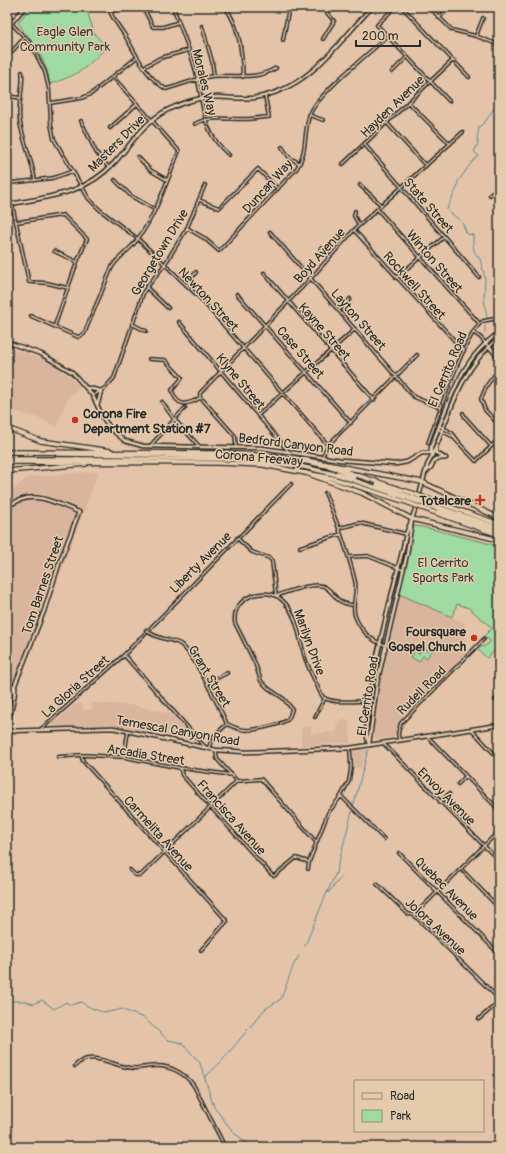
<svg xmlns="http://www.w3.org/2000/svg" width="506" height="1154" font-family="Pangolin,sans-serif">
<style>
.built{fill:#dab59e}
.green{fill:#9edaa1;stroke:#648266}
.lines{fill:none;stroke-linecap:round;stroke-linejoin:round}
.stream{stroke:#598892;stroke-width:1}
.street-casing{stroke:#2b2b2b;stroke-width:4.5}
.secondary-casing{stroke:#2b2b2b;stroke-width:5.5}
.primary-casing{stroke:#2b2b2b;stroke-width:5.5}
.highway-casing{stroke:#2b2b2b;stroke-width:6}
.street{stroke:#e4cbac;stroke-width:1.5}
.secondary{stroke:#e4cbac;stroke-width:2.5}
.primary{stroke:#e4cbac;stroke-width:2.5}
.highway{stroke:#e4cbac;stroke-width:3.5}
.highway-bridge-casing{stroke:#2b2b2b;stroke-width:6;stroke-linecap:butt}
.highway-bridge{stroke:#e4cbac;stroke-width:3.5}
.poi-dot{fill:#c8321e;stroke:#e4cbac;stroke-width:1.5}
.labels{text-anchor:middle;stroke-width:3;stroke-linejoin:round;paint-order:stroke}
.park-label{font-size:13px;fill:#363c37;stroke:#e4cbac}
.street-label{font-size:13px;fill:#2b2b2b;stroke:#e4cbac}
.poi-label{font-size:13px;font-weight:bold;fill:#2b2b2b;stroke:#e4cbac;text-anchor:end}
</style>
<rect width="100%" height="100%" fill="#e4c4a8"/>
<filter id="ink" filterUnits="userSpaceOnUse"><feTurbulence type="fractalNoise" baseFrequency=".025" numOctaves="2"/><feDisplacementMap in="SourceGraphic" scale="8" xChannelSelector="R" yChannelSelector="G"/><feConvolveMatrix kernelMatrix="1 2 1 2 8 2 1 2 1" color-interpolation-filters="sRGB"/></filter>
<g filter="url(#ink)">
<!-- built -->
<path class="built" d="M7 347 46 360 70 376 80 387 67 400 57 427 33 416 7 410Z
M99 471 19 684 10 724 7 725V495L28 477Z
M400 594 465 623V655L401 720 397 726 395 737 376 739 374 737V717L379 685Z
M91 703 133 705 173 714 199 743 117 726H51L75 704H83L84 710 92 709Z
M338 720H349L351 743 301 746V728L311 726V733L337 732Z
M366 749 361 768H354L353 751 356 750Z"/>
<!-- green -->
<path class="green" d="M30 7H86L94 33 106 47C85 70 80 74 50 84 46 59 33 42 18 23Z
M414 526 423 527 499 546V646L487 658 476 648 485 646 490 642 488 638 483 637 492 628 469 608 457 604 452 617 399 594C405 571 407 549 414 526Z
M431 644 435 646 427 658 423 656 419 662 411 657 415 651 419 654 423 647 427 651Z"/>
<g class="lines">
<!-- stream -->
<path class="stream" d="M487 318 484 298 485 278 480 259 475 253 473 246V235L467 234 462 222 447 210C449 200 459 190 458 181 466 172 469 163 479 156L474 152 478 144 477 139 479 127 485 122 499 100
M485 332V326
M328 893 343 875
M325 897 336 873 368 750
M305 946 325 897
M7 997 8 1001H25L33 1004 42 1000 54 1009 66 1002 71 1005 81 1002C95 1011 105 1015 121 1009L144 1018 168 1040 182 1043 200 1063 214 1107 234 1133 247 1143 248 1147
M205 1077 220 1063 265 1009 281 999 294 964 299 956"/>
<defs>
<path id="street" d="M108 7C112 18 118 25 124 34 136 53 145 77 166 89 182 85 196 78 213 76 236 74 255 81 276 68
M143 7 153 27H163L179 22
M173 7C180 26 188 46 194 65 205 100 198 129 229 155
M225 7C240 26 242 54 243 77
M322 7 334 21 323 39
M395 7 377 25 449 101
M402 7 469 77
M429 7 452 30 476 36 499 45
M111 12 124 7
M439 18 450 7
M11 23 31 44 45 72 49 89 51 124 54 139 89 199 100 210 138 239 199 297 328 445
M202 26 212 61 214 76
M476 36 483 18
M283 40 289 7
M7 57 25 37
M144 67 160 58 189 50
M22 72C24 88 17 105 20 122 23 141 32 160 35 180
M392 72 407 57
M7 96 21 98
M408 102 450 144
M50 103 82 98 91 94 136 58
M309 115 323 120
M81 121 96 152 109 168
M387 123 426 166
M195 124C211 115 229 120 247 119 254 119 262 117 269 117L265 96
M110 128 137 104
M365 145 479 277
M282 147 289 157 300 164
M138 157 150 170 167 180
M343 164 453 60
M115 180 131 196 154 209
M7 181 11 183 53 178 73 171
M360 185 381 205
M490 195 499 186
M199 200 219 208 258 169 278 189
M12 204 29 282 47 283 68 288
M378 210 479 323
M355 211 354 216 359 225
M17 222 63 215 87 239 77 262 55 325
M187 228 204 238 219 251 297 168C308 151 303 132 310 114 318 94 369 53 388 36
M354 230 464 351
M270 232 414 397 441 408
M321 248 330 257
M54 251 77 262
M264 273 374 400
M396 278 444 237
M187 285 196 272
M146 287 168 308
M237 294 351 423
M339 310 350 299
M31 316 78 337 84 334 112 267C119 256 130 250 137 240 156 215 167 181 179 151L113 77
M179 322 289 452
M132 324 146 331
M473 332 481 338 499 359
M490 347 499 354
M149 359 165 360 182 378 172 390C177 408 187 405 200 398L203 400 235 436 236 446
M499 369 487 385 481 399 485 410 499 425
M94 395 105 388 114 378 144 291 165 264 187 228 205 185
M200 398V393L311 278 354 230 463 132
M162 402 174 419 199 446
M463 413 465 417 491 446
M258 415 355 329
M440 426 452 433 459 442
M438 429 452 436 476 461 499 439
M428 443C437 419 465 333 483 321L499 318
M150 446 185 408
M322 457 328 445 417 355
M325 493C337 522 348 551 355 581 358 594 351 604 355 616 361 631 371 641 385 645
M339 528 360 523 406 534
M237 538 252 552 269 558 272 561 276 596C286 592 316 581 325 587 338 595 333 602 352 605
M300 547 341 534
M349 557 368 556 403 570
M146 630C157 640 169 638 180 644 194 653 219 707 227 724
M124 655 205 747
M498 657H499
M207 683 227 673
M495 700 499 699
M315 717 325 698
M227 724C233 727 240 730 247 730 255 730 280 725 287 720 290 717 291 713 292 709L284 699 268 688 261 681 255 663 235 623C231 597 265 585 282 600 298 614 299 639 305 658 308 667 312 675 316 683 318 688 320 693 323 697 332 705 362 700 374 701
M40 730 124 655 291 484
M472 730 499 759
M427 736 499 810
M399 740 398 733 401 723 484 639
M384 744 499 861
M209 747 212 738 227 724
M216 751 217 759 237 781
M81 755 83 761 227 921 201 950
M124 756 128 732
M58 757 81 755 124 757 180 768 232 775
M180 768 182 775 271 874 274 876 296 858 309 862
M237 781 261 779 316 842
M458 784 466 776
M341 796 384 839
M440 802 449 794
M399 853 499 954
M308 869 309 862 328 813 341 796 349 781 351 768 350 748
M461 869 499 908
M130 870 135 875H141L237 781
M377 884 408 914 414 915 499 999
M415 914 499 831
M479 1019 499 1002
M75 1066C91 1048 115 1068 133 1068 140 1069 148 1066 155 1066 170 1065 186 1074 194 1086L225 1147"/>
<path id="secondary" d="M7 28 25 7
M7 205C48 196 83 196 114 163 130 146 141 126 162 113 178 104 198 97 217 97 229 98 241 99 253 98 309 90 336 45 372 7
M7 342 41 354 72 372 93 396 103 418 111 429 125 441 143 446 262 448 341 460 396 464 407 462 422 453H431
M88 388 101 391 98 403
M7 507C34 488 52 502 79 512L59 564 44 611 7 705
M7 684 15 687
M7 728C9 720 16 693 15 688
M369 744C356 717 399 572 406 534L412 519
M369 744 377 683 407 554 412 520"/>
<path id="primary" d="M436 448V453L443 457
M431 453V447C448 406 460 358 499 333
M425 473 431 467 435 459 446 458
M419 496 427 466 436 447C451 408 464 364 499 338
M412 519 418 500
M7 731 113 728 216 750 246 752 350 748 499 725"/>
<path id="highway" d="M7 428 41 441 111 451
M7 452 220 453 258 455 297 460 332 467 412 493
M57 454 236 456 300 464
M7 459H226L263 462 304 467 338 475 410 499
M301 459 422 482 499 518
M7 462 219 463 263 465 332 478 409 503
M7 471 86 464
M306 473 362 493 412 519 499 540
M337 473 354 477
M377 485 411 497
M425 498 499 524
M424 502 499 528
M424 504 441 510
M422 508 499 535
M439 511 499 532"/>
</defs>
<!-- street casing -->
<use href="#street" class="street-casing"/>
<!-- secondary casing -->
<use href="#secondary" class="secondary-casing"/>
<!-- primary casing -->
<use href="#primary" class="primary-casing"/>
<!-- highway casing -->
<use href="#highway" class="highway-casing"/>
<!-- street -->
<use href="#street" class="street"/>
<!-- secondary -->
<use href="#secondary" class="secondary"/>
<!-- primary -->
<use href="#primary" class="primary"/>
<!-- highway -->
<use href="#highway" class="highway"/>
<defs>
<path id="highway-bridge" d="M412 493 425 498
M411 497 424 502
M410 499 424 504
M409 503 422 508"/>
</defs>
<!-- highway-bridge casing -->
<use href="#highway-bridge" class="highway-bridge-casing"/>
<!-- highway-bridge -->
<use href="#highway-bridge" class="highway-bridge"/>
</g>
</g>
<!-- markers -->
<g class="poi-dot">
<circle cx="75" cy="420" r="4"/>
<path d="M478 494h4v4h4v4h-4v4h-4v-4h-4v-4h4z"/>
<circle cx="474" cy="638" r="4"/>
</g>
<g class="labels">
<!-- park labels -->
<g class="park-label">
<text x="65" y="36">Eagle Glen<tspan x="65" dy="15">Community Park</tspan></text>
<text x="443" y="567">El Cerrito<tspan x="443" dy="15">Sports Park</tspan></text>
</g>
<!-- street labels -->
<g class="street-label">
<text transform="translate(205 82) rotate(76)" y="5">Morales Way</text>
<text transform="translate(392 106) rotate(-44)" y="5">Hayden Avenue</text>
<text transform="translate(116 143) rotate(-45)" y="5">Masters Drive</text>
<text transform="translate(267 186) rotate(-48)" y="5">Duncan Way</text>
<text transform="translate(429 205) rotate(49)" y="5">State Street</text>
<text transform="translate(159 252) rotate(-59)" y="5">Georgetown Drive</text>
<text transform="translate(319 255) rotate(-48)" y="5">Boyd Avenue</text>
<text transform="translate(435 261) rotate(49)" y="5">Winton Street</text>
<text transform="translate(415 285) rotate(48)" y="5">Rockwell Street</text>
<text transform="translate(209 299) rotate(47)" y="5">Newton Street</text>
<text transform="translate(359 319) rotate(49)" y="5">Layton Street</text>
<text transform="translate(325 331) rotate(49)" y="5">Kayne Street</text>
<text transform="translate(301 352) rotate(49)" y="5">Case Street</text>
<text transform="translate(447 369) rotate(-67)" y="5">El Cerrito Road</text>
<text transform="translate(241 381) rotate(50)" y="5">Klyne Street</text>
<text transform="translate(296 444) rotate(7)" y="5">Bedford Canyon Road</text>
<text transform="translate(259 457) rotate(5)" y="5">Corona Freeway</text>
<text transform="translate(200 562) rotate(-45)" y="5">Liberty Avenue</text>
<text transform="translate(42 585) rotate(-71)" y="5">Tom Barnes Street</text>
<text transform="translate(310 642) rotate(70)" y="5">Marilyn Drive</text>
<text transform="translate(210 676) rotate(59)" y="5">Grant Street</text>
<text transform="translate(75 686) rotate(-42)" y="5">La Gloria Street</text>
<text transform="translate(421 690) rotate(-45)" y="5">Rudell Road</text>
<text transform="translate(367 696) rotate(-81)" y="5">El Cerrito Road</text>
<text transform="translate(178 730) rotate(10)" y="5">Temescal Canyon Road</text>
<text transform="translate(146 754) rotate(9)" y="5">Arcadia Street</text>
<text transform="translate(447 796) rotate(45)" y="5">Envoy Avenue</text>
<text transform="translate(232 817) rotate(48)" y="5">Francisca Avenue</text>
<text transform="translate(159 833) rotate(48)" y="5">Carmelita Avenue</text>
<text transform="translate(447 888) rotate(45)" y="5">Quebec Avenue</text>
<text transform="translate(436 926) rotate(43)" y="5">Jolora Avenue</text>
</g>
<!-- poi labels -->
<g class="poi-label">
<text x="83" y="418" text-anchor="start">Corona Fire<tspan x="83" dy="15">Department Station #7</tspan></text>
<text x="471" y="505">Totalcare</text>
<text x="466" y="636">Foursquare<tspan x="466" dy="15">Gospel Church</tspan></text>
</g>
</g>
<!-- margin -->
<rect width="506" height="1154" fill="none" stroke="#e4cbac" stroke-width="24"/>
<rect x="12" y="12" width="482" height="1130" fill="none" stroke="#2b2b2b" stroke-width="1.5" filter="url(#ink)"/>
<!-- legend -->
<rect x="354" y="1080" width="130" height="52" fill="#e4cbac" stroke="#9a8b78"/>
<rect x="362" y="1093" width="20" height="6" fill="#e4cbac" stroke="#9a8b78"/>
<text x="390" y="1100" font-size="12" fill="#2b2b2b">Road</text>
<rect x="362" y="1110" width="20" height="12" fill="#9edaa1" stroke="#9a8b78"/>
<text x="390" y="1120" font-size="12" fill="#2b2b2b">Park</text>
<!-- scale -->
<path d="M356 40v6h64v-6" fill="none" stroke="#2b2b2b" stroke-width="2"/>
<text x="362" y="40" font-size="12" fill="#2b2b2b" stroke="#e4cbac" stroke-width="3" paint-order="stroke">200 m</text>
</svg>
